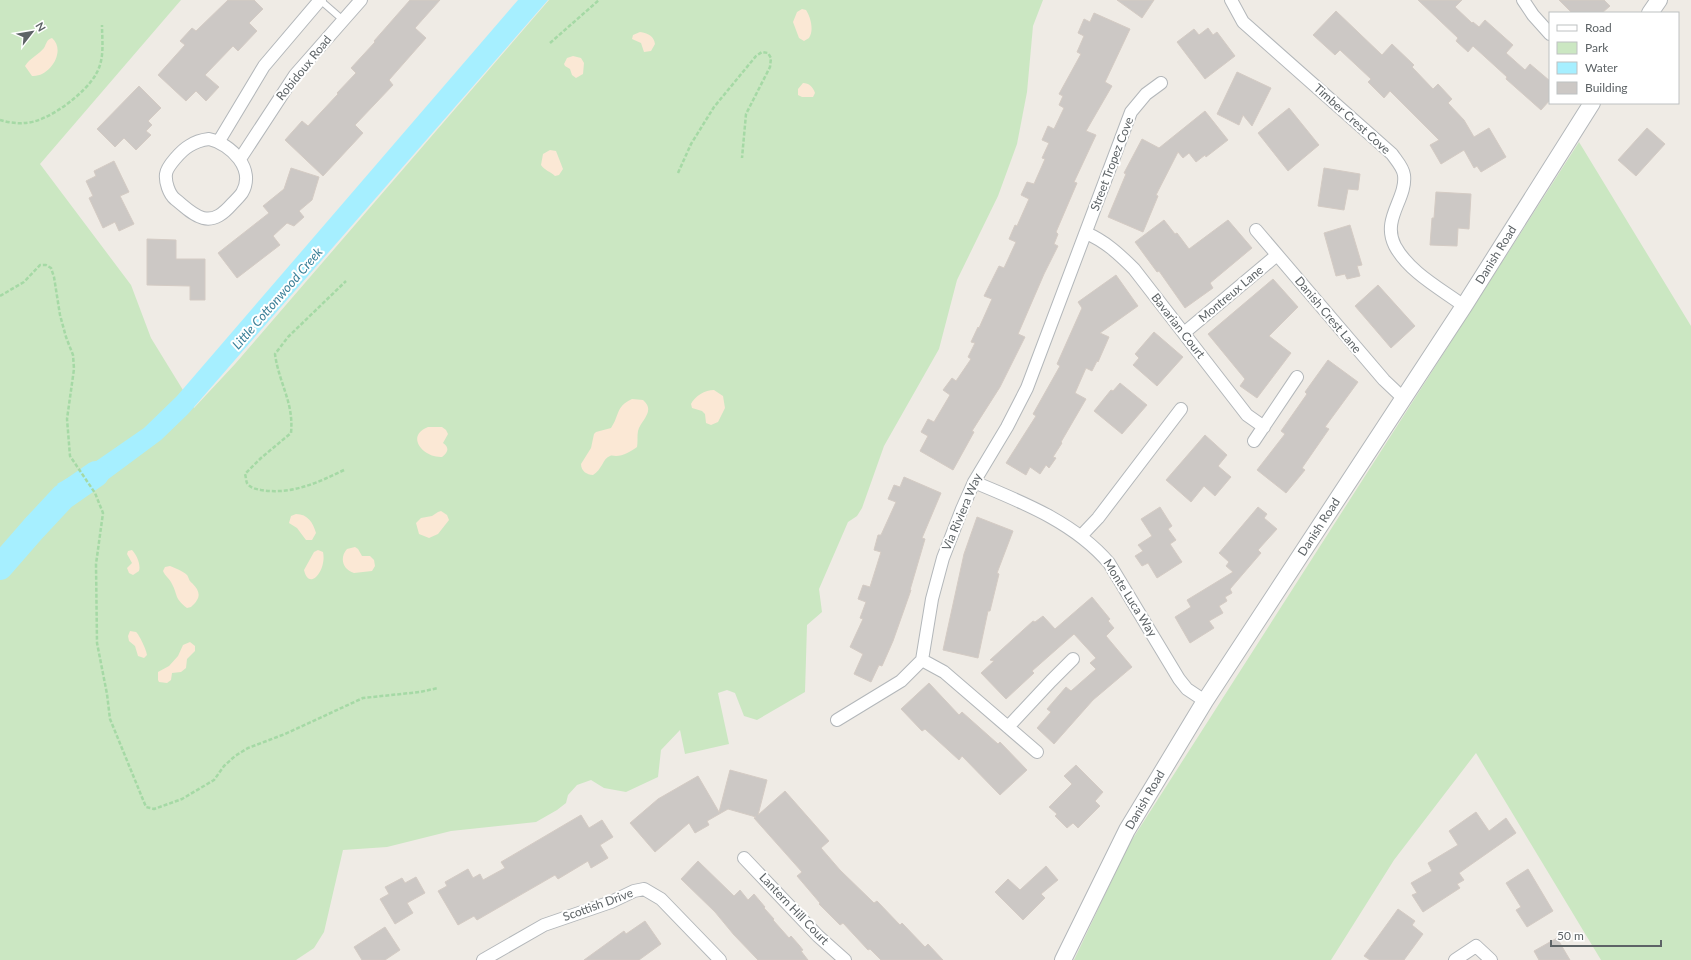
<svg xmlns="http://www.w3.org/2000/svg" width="1691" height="960" font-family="Lato,sans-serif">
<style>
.green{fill:#cbe7c2}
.sand{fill:#fbe8d5}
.water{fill:#a6efff}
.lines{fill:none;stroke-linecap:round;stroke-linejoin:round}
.river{stroke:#a6efff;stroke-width:26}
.building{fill:#ccc8c5;stroke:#d4cbc4}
.service-casing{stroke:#b3b7ba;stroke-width:8}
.minor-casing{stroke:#b3b7ba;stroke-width:14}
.tertiary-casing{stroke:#b3b7ba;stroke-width:18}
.path{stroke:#a5d9a5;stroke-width:2.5;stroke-dasharray:4 2;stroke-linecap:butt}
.service{stroke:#fff;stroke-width:6}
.minor{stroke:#fff;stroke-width:12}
.tertiary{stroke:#fff;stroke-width:16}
.labels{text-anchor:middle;stroke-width:4;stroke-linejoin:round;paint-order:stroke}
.street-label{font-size:12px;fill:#5d6366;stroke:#fff}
.water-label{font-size:13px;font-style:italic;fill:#3a7f97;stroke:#fff}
</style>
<rect width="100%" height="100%" fill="#efebe5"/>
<!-- green -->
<path class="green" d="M0 0H181L40 164 131 285 151 338 194 408 235 364 549 0H1043L1033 26 1027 92 1017 144 998 196 957 280 939 349 884 446 862 508 857 516 848 522 819 589 822 612 807 625 805 692 757 720 744 716 735 693 727 690 718 693 729 744 685 754 680 730 661 750 658 777 626 792 604 788 591 780 577 785 568 795 566 803 557 810 536 822 451 831 387 847 343 850 324 932 314 948 296 960H0Z
M1579 142 1691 326V960H1601L1476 753 1394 860 1331 960H1074L1128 846Z"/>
<!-- sand -->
<path class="sand" d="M802 9 806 10C811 18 814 30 809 38L804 41 799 38 793 22 797 12Z
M640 32C648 33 654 36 655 44L651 51 644 52 641 43 632 39 633 35Z
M52 38C67 51 49 78 32 76L25 66C30 58 38 55 44 48 47 43 46 40 52 38Z
M573 56 581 58 584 63 583 74 576 78 572 75 570 69 565 66 564 64 567 58Z
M803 83C809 83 813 87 815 93L813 97H802L798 95V89Z
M550 150 556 151 563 169 559 175 555 176C551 172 544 170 541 165L543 154Z
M714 390 723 396 725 408 718 422 711 425 706 423 705 414 702 411 692 408 691 404C695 396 705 390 714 390Z
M632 399 643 400C656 411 641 420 638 431 637 436 638 441 637 447 632 451 623 456 616 456 614 456 612 455 610 456 603 458 602 470 593 475 587 475 581 471 581 464L591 448 594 434 596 432 611 428C620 415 615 407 632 399Z
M428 427H442L446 430 448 434 443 443C449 447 449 452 442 457 423 458 405 436 428 427Z
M441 511 447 515 449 520 438 534 429 538 419 534 416 523 421 518 432 516 438 512Z
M296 514C308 514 313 523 316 533L312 540H306L297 528 289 523 291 516Z
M355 547 358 549 362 556H370L374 560 375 566 372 571 354 573C343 570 339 558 347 549Z
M132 550C137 555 141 565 139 571L133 575 129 573 127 568 132 563 127 554 128 551Z
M318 550 323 552C327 570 309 592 304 570L314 552Z
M170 566C175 568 183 571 187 575 189 578 189 581 192 583 201 592 201 598 191 607L187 608C174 598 178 595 172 584 170 579 165 576 163 571L165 567Z
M130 631 136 632C139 634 147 651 147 655L144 658 138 656 135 646 129 641 128 636Z
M190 642 195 646V651L187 659 186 668 181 672 172 673 171 680 167 683 159 682 158 680V672L169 666 178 656 183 645Z"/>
<!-- water -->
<path class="water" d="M518 0H548L188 414 161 440 76 503 57 484 89 466 144 428 177 396Z"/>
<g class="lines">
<!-- river -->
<path class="river" d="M0 567 34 528 63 497 96 474"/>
</g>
<!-- building -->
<path class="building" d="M228 0H254L263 9 249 23 257 31 238 51 233 46 205 75 219 87 206 101 196 91 186 101 158 75 185 45 180 41 192 28 196 31Z
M410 0H440L415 28 426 38 389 80 393 85 355 125 363 133 323 176 285 140 302 121 308 126 338 94 337 93 356 73 351 68 375 42 374 41Z
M1117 0H1154L1142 18Z
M1418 0H1462L1455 7 1472 23 1473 22 1479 27 1485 20 1513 45 1506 53 1525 70 1530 64 1550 81V100L1541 110 1506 79 1507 77 1473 46 1468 52 1456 41 1458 38Z
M1559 0H1604L1610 6 1602 13H1572Z
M1336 11 1382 55 1392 44 1414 65 1412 67 1433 89 1438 84 1452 99 1448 103 1464 120 1474 137 1489 128 1506 157 1481 172 1477 166 1474 168 1464 150 1441 164 1430 145 1439 140 1390 91 1384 98 1368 82 1371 79 1340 50 1335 55 1313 35Z
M1094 13 1130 29 1105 82 1112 86 1086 131 1096 135 1074 182 1077 183 1056 232 1058 234 1054 244 1058 246 1044 274 1018 334 1025 337 1000 387 972 431 974 432 953 470 920 451 928 436 921 432 928 419 934 422 950 395 943 390 952 378 956 381 971 359 968 357 975 343 971 342 978 327 979 328 992 299 984 296 999 266 1004 268 1016 242 1009 239 1015 225 1017 226 1029 199 1021 195 1027 182 1034 184 1045 159 1042 158 1049 143 1042 140 1048 126 1054 129 1064 108 1059 105 1063 96 1059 94 1081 54 1077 52 1084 36 1078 33 1084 19 1090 22Z
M1208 28 1213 35 1217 32 1235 56 1205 79 1177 42 1194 29 1199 35Z
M1237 72 1271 88 1252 126 1243 115 1239 125 1217 114Z
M139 86 161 108 148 121 152 125 146 131 151 135 136 150 124 138 115 147 97 129Z
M1289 108 1319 145 1288 171 1258 133Z
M1205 111 1228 140 1206 157 1205 155 1196 162 1189 153 1183 158 1178 152 1156 195 1158 196 1143 232 1108 217 1126 174 1124 173 1142 139 1159 148Z
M1647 128 1665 144 1636 176 1618 160Z
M114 161 129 192 120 196 134 224 119 231 115 222 103 228 89 198 93 196 86 181 96 176 94 171Z
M291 168 319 177 312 200 299 211 304 217 294 226 287 223 273 236 280 245 237 278 218 253 269 213 263 206 284 189Z
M1324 168 1360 174 1358 190 1348 189 1344 210 1318 206Z
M1436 192 1471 194 1469 229 1458 228 1457 246 1430 245 1432 218H1434Z
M1164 220 1175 234 1177 233 1189 249 1228 220 1252 248 1210 283 1213 288 1185 308 1159 271 1157 272 1135 242Z
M1350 225 1362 265 1357 266 1360 276 1347 279 1345 274 1336 276 1324 233Z
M147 239 176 240V259H205V300H190V286L147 285Z
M1116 275 1138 306 1100 333 1109 337 1098 362 1097 361 1092 371 1086 368 1075 393 1086 399 1061 442 1062 443 1053 457 1056 458 1049 468 1046 465 1040 474 1030 467 1026 475 1006 463 1036 416 1033 414 1060 366 1057 364 1082 308 1078 302Z
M1273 279 1298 307 1269 336 1291 353 1257 398 1240 386 1245 379 1208 334Z
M1378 285 1415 326 1391 348 1355 306Z
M1154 332 1183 357 1157 386 1133 365 1139 358 1135 354Z
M1328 360 1358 382 1325 427 1329 429 1302 468 1305 470 1286 493 1257 470 1285 434 1281 431 1307 394 1305 392Z
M1120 383 1147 405 1122 434 1094 411 1111 390 1113 391Z
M1205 435 1227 455 1218 466 1231 477 1215 496 1204 486 1191 502 1166 480Z
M904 477 941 493 922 538 925 539 910 590H911L893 641 882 666 879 665 871 682 854 674 863 654 850 647 863 619 860 618 866 602 858 599 863 585 870 587 881 552 874 550 878 535H881L896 502 888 499 894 485 900 487Z
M1160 507 1172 526 1168 529 1176 540 1170 544 1182 562 1157 578 1148 563 1142 566 1135 556 1143 551 1138 545 1152 536 1141 519Z
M1258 507 1267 514 1264 518 1277 529 1258 550 1261 553 1230 589 1232 593 1225 597 1227 601 1219 606 1223 613 1209 621 1214 628 1190 643 1175 617 1191 607 1187 600 1233 572 1226 566 1229 562 1219 553Z
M977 517 1013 531 997 573 999 574 990 611H988L978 658 943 650 964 554Z
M1092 597 1110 619 1108 621 1114 628 1106 636 1132 667 1093 700 1054 744 1037 728 1051 712 1047 709 1066 687 1071 691 1096 669 1090 663 1096 658 1074 634 1032 671 1034 673 1006 699 981 673 994 661 990 660 1033 621 1035 622 1043 616 1055 629Z
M929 683 959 715 962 712 998 744 1000 742 1027 770 1000 795 962 756 959 760 925 729 922 731 901 709Z
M1076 765 1103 792 1095 801 1100 806 1078 828 1073 823 1067 828 1055 816 1057 814 1049 807 1072 784 1064 776Z
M730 770 767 780 758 815 785 791 829 841 821 848 840 870 874 903 877 901 900 925 902 923 925 947 928 944 943 960H881L870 949 868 950 843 923 840 925 819 904 820 903 797 876 802 872 754 818 756 817 728 809 707 821 709 825 695 833 689 823 655 852 630 823 658 799 698 776 719 812Z
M1476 812 1489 831 1506 818 1516 833 1459 873 1464 880 1457 884 1460 888 1423 912 1412 895 1417 893 1411 883 1432 871 1428 863 1458 845 1449 831Z
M581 815 589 828 602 820 613 837 600 845 608 858 591 868 588 861 558 879 555 875 477 920 474 916 458 925 438 891 447 886 445 882 468 869 473 878 480 874 483 880 505 868 501 862Z
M698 861 734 896 740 890 748 900 754 894 765 907 764 908 774 919 773 920 789 938 791 936 799 945 803 950 801 951 808 960H758L734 935 715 912 681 879Z
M1046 866 1058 880 1041 894 1045 898 1023 920 995 892 1008 879 1020 890Z
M1528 869 1553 911 1527 927 1516 910 1521 907 1506 883Z
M416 877 425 893 407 903 413 913 395 924 380 899 389 894 385 887 402 878 405 883Z
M1398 909 1415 921 1412 925 1423 934 1404 960H1370L1364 956Z
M645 921 661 944 639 960H584L624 931 626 934Z
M385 927 400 950 385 960H362L354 947Z
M1557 938 1570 960H1539L1534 951Z"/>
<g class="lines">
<defs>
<path id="service" d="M320 0 343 20"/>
<path id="minor" d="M1231 0 1243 22 1392 154C1396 160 1403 167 1404 175 1407 199 1381 219 1395 246 1409 272 1441 289 1464 306
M1523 0 1533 15 1550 34
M209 139C231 144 256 169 242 193 239 197 235 201 232 204 224 213 215 221 203 218 192 215 184 206 175 199 169 194 165 182 166 174 167 166 182 150 189 146 195 142 201 140 209 139Z
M219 141 264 66 320 0
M240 159 295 75 361 0
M1256 230 1384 380 1403 398
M1086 233C1105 241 1119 254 1134 269L1247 415 1264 427
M1184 333 1277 255
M1254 441 1297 377
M974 482C1022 502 1074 522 1109 563L1179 679 1187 689 1205 701
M1081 536 1098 518 1181 409
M922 660 944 672 1037 752
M837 720 901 681 922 660 932 599 943 558 962 509 974 482 1007 427 1027 388 1131 112 1146 94 1161 83
M1008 727 1051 681 1073 659
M744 858 818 936 845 960
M483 960 544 925 611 902 634 891 644 889 661 899 720 960
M1455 960 1476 946 1491 960"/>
<path id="tertiary" d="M1650 13 1659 0
M1063 960 1127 830 1205 701 1464 306 1592 103"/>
</defs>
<!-- service casing -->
<use href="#service" class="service-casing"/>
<!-- minor casing -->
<use href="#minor" class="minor-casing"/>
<!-- tertiary casing -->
<use href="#tertiary" class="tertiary-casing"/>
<!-- path -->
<path class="path" d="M550 43 599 0
M0 120C7 122 17 124 24 123 47 123 86 93 96 74 105 59 102 41 102 25
M678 173 691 144 714 107 756 56 762 52 768 53 771 58 770 67 746 114 742 158
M0 296 24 282 40 265H46L51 268 54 277 60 315 66 337 73 355 74 369 67 419 70 456 95 493 103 513 96 564 97 643 107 694 110 719 146 807 154 809 182 799 214 780 224 766 235 756 248 748 285 734 363 698 420 692 438 688
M344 470C317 483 291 495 261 490 256 489 250 488 247 483 246 481 246 477 245 474L261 458 291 433C294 402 279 384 275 354L288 337 346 281"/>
<!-- service -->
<use href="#service" class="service"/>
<!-- minor -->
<use href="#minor" class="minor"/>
<!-- tertiary -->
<use href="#tertiary" class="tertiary"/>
</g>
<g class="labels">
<!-- street labels -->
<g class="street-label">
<text transform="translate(304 68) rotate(-51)" y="4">Robidoux Road</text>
<text transform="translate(1352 119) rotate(42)" y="4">Timber Crest Cove</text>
<text transform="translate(1112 164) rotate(-69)" y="4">Street Tropez Cove</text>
<text transform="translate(1496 255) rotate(-58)" y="4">Danish Road</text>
<text transform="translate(1231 294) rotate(-40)" y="4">Montreux Lane</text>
<text transform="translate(1328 315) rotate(50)" y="4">Danish Crest Lane</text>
<text transform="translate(1178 326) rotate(52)" y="4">Bavarian Court</text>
<text transform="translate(962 512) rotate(-67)" y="4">Via Riviera Way</text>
<text transform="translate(1319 527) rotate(-57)" y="4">Danish Road</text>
<text transform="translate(1130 598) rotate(58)" y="4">Monte Luca Way</text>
<text transform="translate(1145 800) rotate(-60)" y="4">Danish Road</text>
<text transform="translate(598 905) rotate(-20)" y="4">Scottish Drive</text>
<text transform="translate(794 909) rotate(46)" y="4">Lantern Hill Court</text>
</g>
<!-- water labels -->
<g class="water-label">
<text transform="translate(277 298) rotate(-49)" y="5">Little Cottonwood Creek</text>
</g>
</g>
<!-- legend -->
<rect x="1549" y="12" width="130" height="92" fill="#ffffff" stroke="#bec1c2"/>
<rect x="1557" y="25" width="20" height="6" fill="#ffffff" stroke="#bec1c2"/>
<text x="1585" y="32" font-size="12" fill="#5d6366">Road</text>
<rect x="1557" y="42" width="20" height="12" fill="#cbe7c2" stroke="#bec1c2"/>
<text x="1585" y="52" font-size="12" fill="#5d6366">Park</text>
<rect x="1557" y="62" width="20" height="12" fill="#a6efff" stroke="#bec1c2"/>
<text x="1585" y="72" font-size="12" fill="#5d6366">Water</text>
<rect x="1557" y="82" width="20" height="12" fill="#ccc8c5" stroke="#bec1c2"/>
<text x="1585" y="92" font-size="12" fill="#5d6366">Building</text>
<!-- north arrow -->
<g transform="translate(32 32) rotate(59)" stroke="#ffffff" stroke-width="3" paint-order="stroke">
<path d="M0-3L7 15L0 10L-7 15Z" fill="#5d6366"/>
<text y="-6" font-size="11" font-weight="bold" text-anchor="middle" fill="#5d6366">N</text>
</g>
<!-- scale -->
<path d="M1551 940v6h110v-6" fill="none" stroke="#5d6366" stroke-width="2"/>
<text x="1557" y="940" font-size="12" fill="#5d6366" stroke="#ffffff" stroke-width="3" paint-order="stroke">50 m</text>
</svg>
